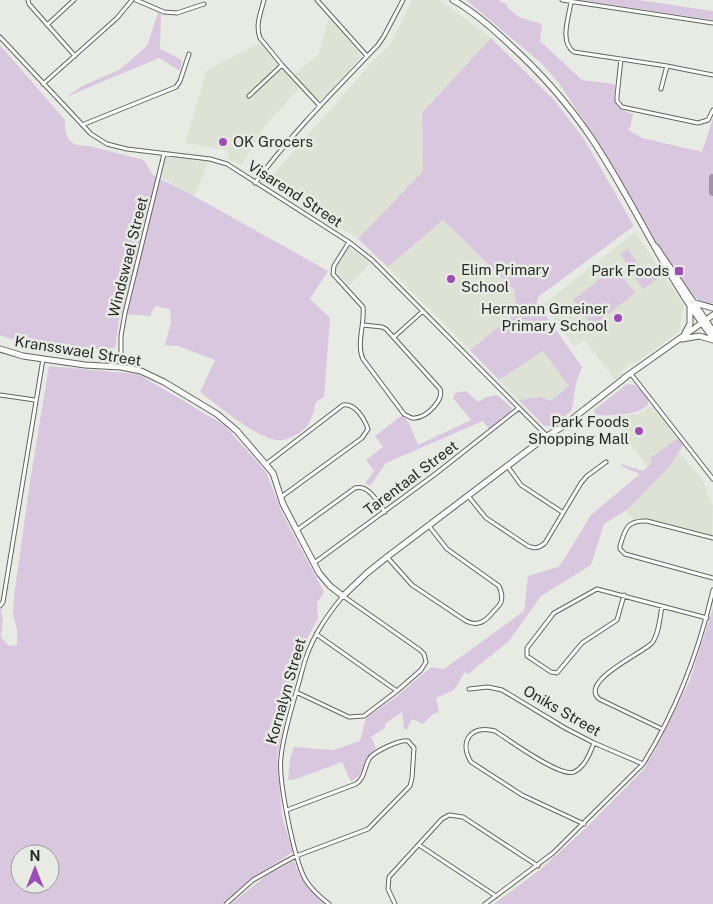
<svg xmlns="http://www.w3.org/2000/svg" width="713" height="904" font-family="'Public Sans',sans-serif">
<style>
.built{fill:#dde2d4}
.green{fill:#d9c7e0;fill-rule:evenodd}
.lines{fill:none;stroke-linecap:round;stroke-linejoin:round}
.river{stroke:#a190a8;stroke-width:8}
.street-casing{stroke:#62645e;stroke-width:5}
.secondary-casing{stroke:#62645e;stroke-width:7}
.street{stroke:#fff;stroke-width:3}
.secondary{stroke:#fff;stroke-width:5}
.poi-dot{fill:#9d4bbb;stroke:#e8ebe4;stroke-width:2}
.labels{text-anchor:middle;stroke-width:5;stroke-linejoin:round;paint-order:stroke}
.poi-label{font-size:15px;fill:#2a2b28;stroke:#e8ebe4;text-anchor:end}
.street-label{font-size:15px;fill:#2a2b28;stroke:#e8ebe4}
</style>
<rect width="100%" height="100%" fill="#e8ebe4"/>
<!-- built -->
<path class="built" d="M412 0H440L491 38 422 113 423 171 358 239 274 185 272 176 373 61 390 45Z
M329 17 358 51 359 59 325 98 315 101 301 86 263 128 242 165 230 160 226 150 185 143 207 70 261 42 290 78 319 54Z
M164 154 210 159 194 196 159 176Z
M443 220 514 291 517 312 470 350 388 267Z
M635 232 684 305 679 332 637 362 631 363 621 371V375L615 380 585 340 574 347 544 304Z
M349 247 370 263 349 286 336 271 337 266Z
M543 351 570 386 551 401 519 400 499 380Z
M655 404 680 435 647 466 611 417 638 414Z
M679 452 702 479 713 506 712 537 647 519 634 520 625 510 670 466Z"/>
<!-- green -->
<path class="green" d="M466 0H500V2L507 4 508 8 519 17 542 24 540 41 582 80 615 84C614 102 613 109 633 114L630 128 627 129 642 138 702 152 713 118V303L706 304 700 302 693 295 671 265 655 240 604 151 558 82 541 63Z
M580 0H638L713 11V20Z
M158 13 161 14 160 49 182 60 180 71 159 58 66 97 82 86 119 70 147 46Z
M491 38 554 100 584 139 634 226 538 297 537 303 582 367 576 383 572 410 553 426H544L519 400 541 397 551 401 569 386 543 351 499 380 470 350 517 312 514 290 443 220 388 267 358 239 423 171 422 113Z
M0 45 65 120C64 138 70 147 89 146L144 160 153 175 194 196 328 271 310 299 330 318 324 397 316 402C312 418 310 428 294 436 290 437 286 440 283 440 262 444 218 405 200 392L215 360 178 346 165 345 171 322 170 309 155 306 150 316 120 314 115 348C77 350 36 350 0 335Z
M628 249 643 271 651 266 659 278 643 289 620 254Z
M615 267 635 293 593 326 573 300Z
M49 366 138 374 224 425 266 472 283 515 324 592 317 603 318 618 306 641 297 670 277 757 282 817 293 852 252 878 222 904H0V608L3 619 1 637 9 646 17 645V630L13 613 14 596 30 482ZM20 854H50V884H20Z
M627 384 635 385 649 399 648 405C636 416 611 416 595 415L594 410Z
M466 391 477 401H480L486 397 497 395 512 408 511 411 489 429 483 421 386 463 370 486 365 483 374 471 366 460 383 447 375 436 402 415 409 423 418 445 471 420 453 398 455 393Z
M678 438 684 444 670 466 639 498 628 509 604 524 591 565 541 596 509 641 468 674 465 672 454 690 436 698 439 712 433 714 423 724 412 719 407 729H404L402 712 385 724V728L371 737 376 748 367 757 360 775 351 782 342 762 296 779 288 780 290 759 294 747 333 750 360 741 366 718 396 697 431 667 444 669 524 611 528 576 558 567 563 561 591 515 640 474 621 466V464L643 471 652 462 649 459Z
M713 608V904H494L541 869 587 827 644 769 655 750 690 680Z
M294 861C300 880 311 891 325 904H231L267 875Z"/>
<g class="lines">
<!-- river -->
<path class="river" d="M713 178V192"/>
<defs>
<path id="street" d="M28 0 29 4 75 56
M136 0 164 12 177 13 204 4
M264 0C261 12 255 25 260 38L282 65 320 106
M317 0 367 56
M562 0 713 23
M571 2C569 17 559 42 574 52L667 66 713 75
M47 25 74 0
M0 37 91 134 107 144 127 149 210 159 227 164 349 242 372 260 547 436
M621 59 617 96V101L622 107 698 123 708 120 713 110
M43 84 117 18 132 0
M661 89 667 66
M249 96 282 65
M82 125 176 87 180 81 189 54
M255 183C292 133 336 89 378 45L384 36 403 0
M349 242 334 266 333 274 363 307C365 324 356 344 363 359L404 414C408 416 411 419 415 418 427 417 444 400 440 389L386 329 382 327 363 325
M394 337 423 311
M121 367V336L125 313 164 154
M631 374 713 479
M0 395 35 400
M266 464 343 405C355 403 364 418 368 429L362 438 281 497
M508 467 521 485 562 512
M469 497 486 518 528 546C535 549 539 548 545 543L581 483 587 476 606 462
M297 530 355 488C369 484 378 503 385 512
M713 538 647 521C627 520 625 529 620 546V549L625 554 713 578
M387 557 412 585 466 621C478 627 486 621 493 612 496 609 500 605 501 602 503 596 501 591 499 586L447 549 429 526
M314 563 434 475 519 408
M624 595 617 620 582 643 557 673 551 672 527 656V648L554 613 597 589 707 618
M0 606 3 602 43 359
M662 606C660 617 659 634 652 643 643 653 579 681 599 699L662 729
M316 634 397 691
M469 689 488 687 502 690 565 728 594 743 643 764
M296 692 349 717 364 716 397 691 421 670 426 662 424 654 420 650 343 596C324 619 309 642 302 671 295 699 284 728 281 757 278 780 294 858 305 879 311 889 320 897 329 904
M584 824 522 795 471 762C458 741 472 724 495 731 509 740 561 778 574 772 585 767 590 753 594 743
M419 845 496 896
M226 904 253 880 281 864 296 856 368 829 410 786 412 778 414 748 408 741C400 739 373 752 369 759 364 768 365 778 356 784L287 810
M395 904 388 889 389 877 442 819 449 815 463 817 538 866
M485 904 553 853 643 764C676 711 699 651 713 590"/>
<path id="secondary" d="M453 0C473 11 490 26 507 42 538 70 566 101 590 136 634 201 664 275 713 338
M656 247 713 331
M695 303 713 308
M685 333 690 324V308
M682 339 699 336 713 340
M0 349 23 356 85 365 121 367 141 371 164 382 217 414 237 431 273 473 283 504 319 573 330 586 343 596 367 573 387 557 547 436 562 427 626 377
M624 378 713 315"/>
</defs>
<!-- street casing -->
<use href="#street" class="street-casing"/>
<!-- secondary casing -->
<use href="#secondary" class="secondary-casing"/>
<!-- street -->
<use href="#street" class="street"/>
<!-- secondary -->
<use href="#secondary" class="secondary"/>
</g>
<!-- markers -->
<g class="poi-dot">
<circle cx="223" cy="142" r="5"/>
<rect x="674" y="266" width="10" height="10" rx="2.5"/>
<circle cx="451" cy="279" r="5"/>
<circle cx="618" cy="318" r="5"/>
<circle cx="639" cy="431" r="5"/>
</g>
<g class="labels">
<!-- poi labels -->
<g class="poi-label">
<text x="233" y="147" text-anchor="start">OK Grocers</text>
<text x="461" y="275" text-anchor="start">Elim Primary<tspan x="461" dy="17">School</tspan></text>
<text x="669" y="276">Park Foods</text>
<text x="608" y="314">Hermann Gmeiner<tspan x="608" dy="17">Primary School</tspan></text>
<text x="629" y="427">Park Foods<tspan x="629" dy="17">Shopping Mall</tspan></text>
</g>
<!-- street labels -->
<g class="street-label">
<text transform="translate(295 194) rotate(33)" y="5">Visarend Street</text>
<text transform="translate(128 257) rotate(-76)" y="5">Windswael Street</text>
<text transform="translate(78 351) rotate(9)" y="5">Kransswael Street</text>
<text transform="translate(411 478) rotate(-37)" y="5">Tarentaal Street</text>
<text transform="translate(286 691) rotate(-74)" y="5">Kornalyn Street</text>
<text transform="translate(562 711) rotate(30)" y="5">Oniks Street</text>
</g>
</g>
<!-- north arrow -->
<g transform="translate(35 869)"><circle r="24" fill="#e8ebe4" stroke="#9c9e99"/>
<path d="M0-4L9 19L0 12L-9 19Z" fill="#9d4bbb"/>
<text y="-8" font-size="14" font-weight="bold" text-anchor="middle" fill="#2a2b28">N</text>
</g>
</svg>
